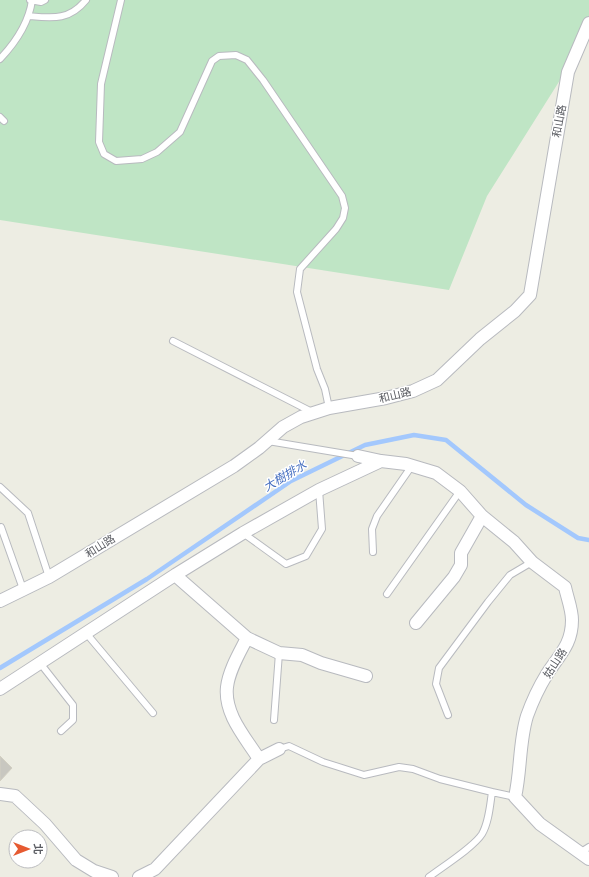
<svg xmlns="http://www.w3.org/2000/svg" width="589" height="877" font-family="Commissioner,'Noto Sans TC',sans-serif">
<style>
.green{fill:#bfe5c5}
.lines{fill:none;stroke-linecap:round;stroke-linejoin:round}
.stream{stroke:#a3c8fd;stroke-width:4.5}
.building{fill:#c8c7c0;stroke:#d2cfc1}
.lane-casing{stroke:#b8babf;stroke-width:8}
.street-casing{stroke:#b8babf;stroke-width:14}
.lane{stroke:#fff;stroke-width:6}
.street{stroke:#fff;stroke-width:12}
.labels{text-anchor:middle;stroke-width:3;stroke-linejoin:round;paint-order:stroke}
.street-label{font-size:11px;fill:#5b5d63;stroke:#fff}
.water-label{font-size:12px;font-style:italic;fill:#466fc0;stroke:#fff}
</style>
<rect width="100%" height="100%" fill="#edede3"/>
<!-- green -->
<path class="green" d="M0 0H589V34L487 196 449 290 0 220Z"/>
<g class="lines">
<!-- stream -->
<path class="stream" d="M0 668 147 579 291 481 365 445 414 435 446 440 526 505 578 538 589 540"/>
</g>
<!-- building -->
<path class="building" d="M0 756 12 768 0 781Z"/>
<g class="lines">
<defs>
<path id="lane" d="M30 0 41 2 45 0
M121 0 101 84 99 142 104 154 116 161 142 159 157 152 180 132 212 61 219 56 236 55 247 60 263 80 342 196 345 208 343 218 336 229 300 269 297 292 317 369 325 389 329 408
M28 16C52 18 69 21 86 0
M0 59C15 43 29 23 32 0
M0 117 4 121
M173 341 312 412
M268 441 358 456
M0 487 28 513 49 577
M1 527 23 589
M243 533 286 564 306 556 322 529 319 490
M373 552 372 529 377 516 411 467
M387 594 460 491
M86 633 153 713
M40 663 73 705V720L61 731
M448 715 436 684 439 668 488 602 510 575 532 562
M274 720 279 653
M279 749 289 746 323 762 364 775 399 767 413 769 440 779 492 792
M581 852 589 847
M429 877C442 867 474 847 482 834 489 822 490 805 492 792L515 797"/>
<path id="street" d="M358 456 381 461 406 464 436 473 460 491 482 516 514 542 532 562 565 587C567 597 572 609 572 620 572 645 559 655 547 674 539 687 532 702 527 716 519 742 521 771 515 797L540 824 589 859
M175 575 247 638 279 653 302 655 321 663 366 676
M0 601 49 577 234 466 259 448 283 427 301 417 329 408 386 398 413 391 437 380 480 339 515 311 530 295 568 72 589 23
M416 623 454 577 461 565V553L482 516
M247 638C240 652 229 670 227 687 224 714 245 737 259 759
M0 689 175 575 243 533 319 490 381 461
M0 794 15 796 45 824 76 860 94 871 112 877
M139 877 155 869 259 759 279 749"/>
</defs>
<!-- lane casing -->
<use href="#lane" class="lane-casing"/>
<!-- street casing -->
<use href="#street" class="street-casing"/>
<!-- lane -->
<use href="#lane" class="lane"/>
<!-- street -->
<use href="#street" class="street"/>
</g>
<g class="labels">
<!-- street labels -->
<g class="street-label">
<text transform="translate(559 121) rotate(-80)" y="4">和山路</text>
<text transform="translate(395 395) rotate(-14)" y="4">和山路</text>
<text transform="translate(100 546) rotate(-32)" y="4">和山路</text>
<text transform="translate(555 663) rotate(-57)" y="4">姑山路</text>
</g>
<!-- water labels -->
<g class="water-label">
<text transform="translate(285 476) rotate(-31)" y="4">大樹排水</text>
</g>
</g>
<!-- north arrow -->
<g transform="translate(28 849) rotate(90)"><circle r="19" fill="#ffffff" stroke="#bdbec1"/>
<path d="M0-3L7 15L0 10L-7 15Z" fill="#e65a31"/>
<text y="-6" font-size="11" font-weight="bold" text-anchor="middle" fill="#5b5d63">北</text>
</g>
</svg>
